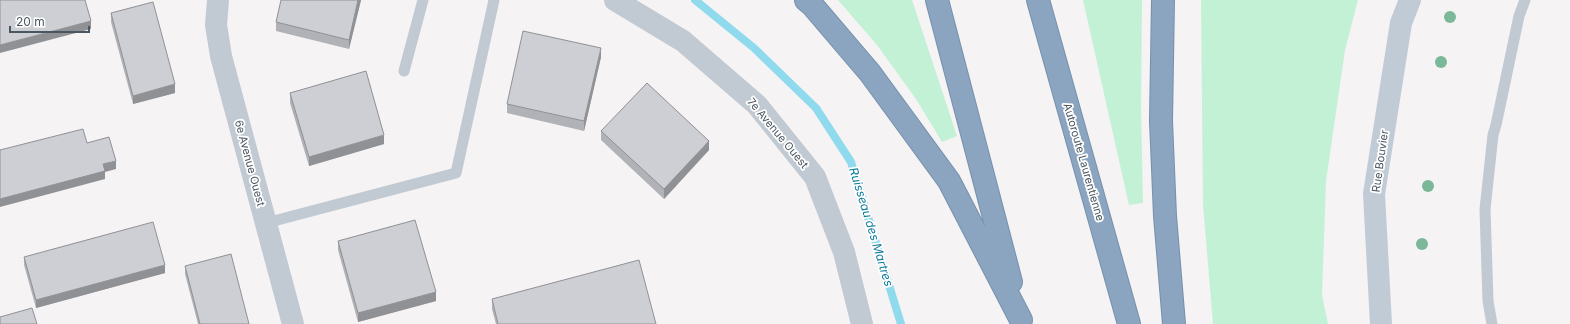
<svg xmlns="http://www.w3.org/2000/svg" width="1570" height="324" font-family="Inter,sans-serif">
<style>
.green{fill:#c3f1d5}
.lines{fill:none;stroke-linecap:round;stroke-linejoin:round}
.stream{stroke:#90daee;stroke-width:8}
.highway-casing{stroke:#7690ad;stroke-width:24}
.lane{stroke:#c1cad2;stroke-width:11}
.street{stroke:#c1cad2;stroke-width:22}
.secondary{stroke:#c1cbd6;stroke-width:22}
.highway{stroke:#8ba5c1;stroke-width:22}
.tree{fill:#7bb799}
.wall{fill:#b0b2b7}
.shaded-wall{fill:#909195}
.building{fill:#cdcfd5;stroke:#909195}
.labels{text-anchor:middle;stroke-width:3.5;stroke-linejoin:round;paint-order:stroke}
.street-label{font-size:11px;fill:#4a5661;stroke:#fff}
.water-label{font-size:12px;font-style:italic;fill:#0c7c9b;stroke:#fff}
</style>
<rect width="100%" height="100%" fill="#f5f3f3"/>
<!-- green -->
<path class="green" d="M838 0H912L957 136 942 142 916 99 877 45Z
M1083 0H1142L1141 109 1143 203 1129 205Z
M1201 0H1358L1345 50 1326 181 1322 295 1328 324H1213L1203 204Z"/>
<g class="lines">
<!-- stream -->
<path class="stream" d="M695 0 754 48 816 108 851 162 901 324"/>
<defs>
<path id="highway" d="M806 0 812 5 870 73 949 181 1021 320
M937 0 1011 282
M1038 0 1129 324
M1163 0 1161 121 1165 216 1174 324"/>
</defs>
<!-- highway casing -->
<use href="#highway" class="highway-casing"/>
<!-- lane -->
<path class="lane" d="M404 71 423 0
M266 223 456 173 494 0
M1492 324 1488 301 1485 209 1493 135 1496 125 1519 16 1525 0"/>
<!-- street -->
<path class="street" d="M218 0 216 25 221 56 293 324
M615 0 683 41 757 105 815 177 844 252 862 324"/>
<!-- secondary -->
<path class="secondary" d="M1381 324 1374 194 1401 23 1410 0"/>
<!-- highway -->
<use href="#highway" class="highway"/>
</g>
<!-- trees -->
<g class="tree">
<circle cx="1450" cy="17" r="6"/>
<circle cx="1441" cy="62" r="6"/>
<circle cx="1428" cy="186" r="6"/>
<circle cx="1422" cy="244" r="6"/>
</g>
<!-- wall -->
<path class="wall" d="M361 0 349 49 276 31V22Z
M111 13 175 93 133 104 111 22Z
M601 57 584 131 507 113V104Z
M290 93 384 144 309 166 290 103Z
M601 131 709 150 664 199 601 140Z
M338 241 436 301 358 322 338 250Z
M24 257 165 273 36 308 24 265Z
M185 266 249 324H198L185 274Z
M492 299 656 324H496L492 309Z"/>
<!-- shaded-wall -->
<path class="shaded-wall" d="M358 0H361L349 49V40Z
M91 21V29L0 53V45Z
M601 48V57L584 131V121Z
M175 84V93L133 104V96Z
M384 135V144L309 166V157Z
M709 141V150L664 199V189Z
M116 161V169L105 172V179L0 207V199L103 164Z
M165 265V273L36 308V300Z
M436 292V301L358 322V313Z"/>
<!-- building -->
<path class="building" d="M0 0H85L91 21 0 45Z
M281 0H358L349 40 276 22Z
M153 2 175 84 133 96 111 13Z
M523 31 601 48 584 121 507 104Z
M366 71 384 135 309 157 290 93Z
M647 83 709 141 664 189 601 131Z
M83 129 87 143 109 137 116 161 103 164 105 171 0 199V150Z
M415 220 436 292 358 313 338 241Z
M153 222 165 265 36 300 24 257Z
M231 254 249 324H200L185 266Z
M639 260 656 324H498L492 299Z
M32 308 37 324H0V317Z"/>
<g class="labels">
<!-- street labels -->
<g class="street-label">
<text transform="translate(778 133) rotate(50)" y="4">7e Avenue Ouest</text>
<text transform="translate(1380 161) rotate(-82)" y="4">Rue Bouvier</text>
<text transform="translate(1084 162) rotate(74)" y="4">Autoroute Laurentienne</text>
<text transform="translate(250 163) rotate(75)" y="4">6e Avenue Ouest</text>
</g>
<!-- water labels -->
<g class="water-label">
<text transform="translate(871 227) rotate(73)" y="4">Ruisseau des Martres</text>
</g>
</g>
<!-- scale -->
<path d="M10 26v6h79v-6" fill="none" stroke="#4a5661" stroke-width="2"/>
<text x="16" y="26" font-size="12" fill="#4a5661" stroke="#ffffff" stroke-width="3" paint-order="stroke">20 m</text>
</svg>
